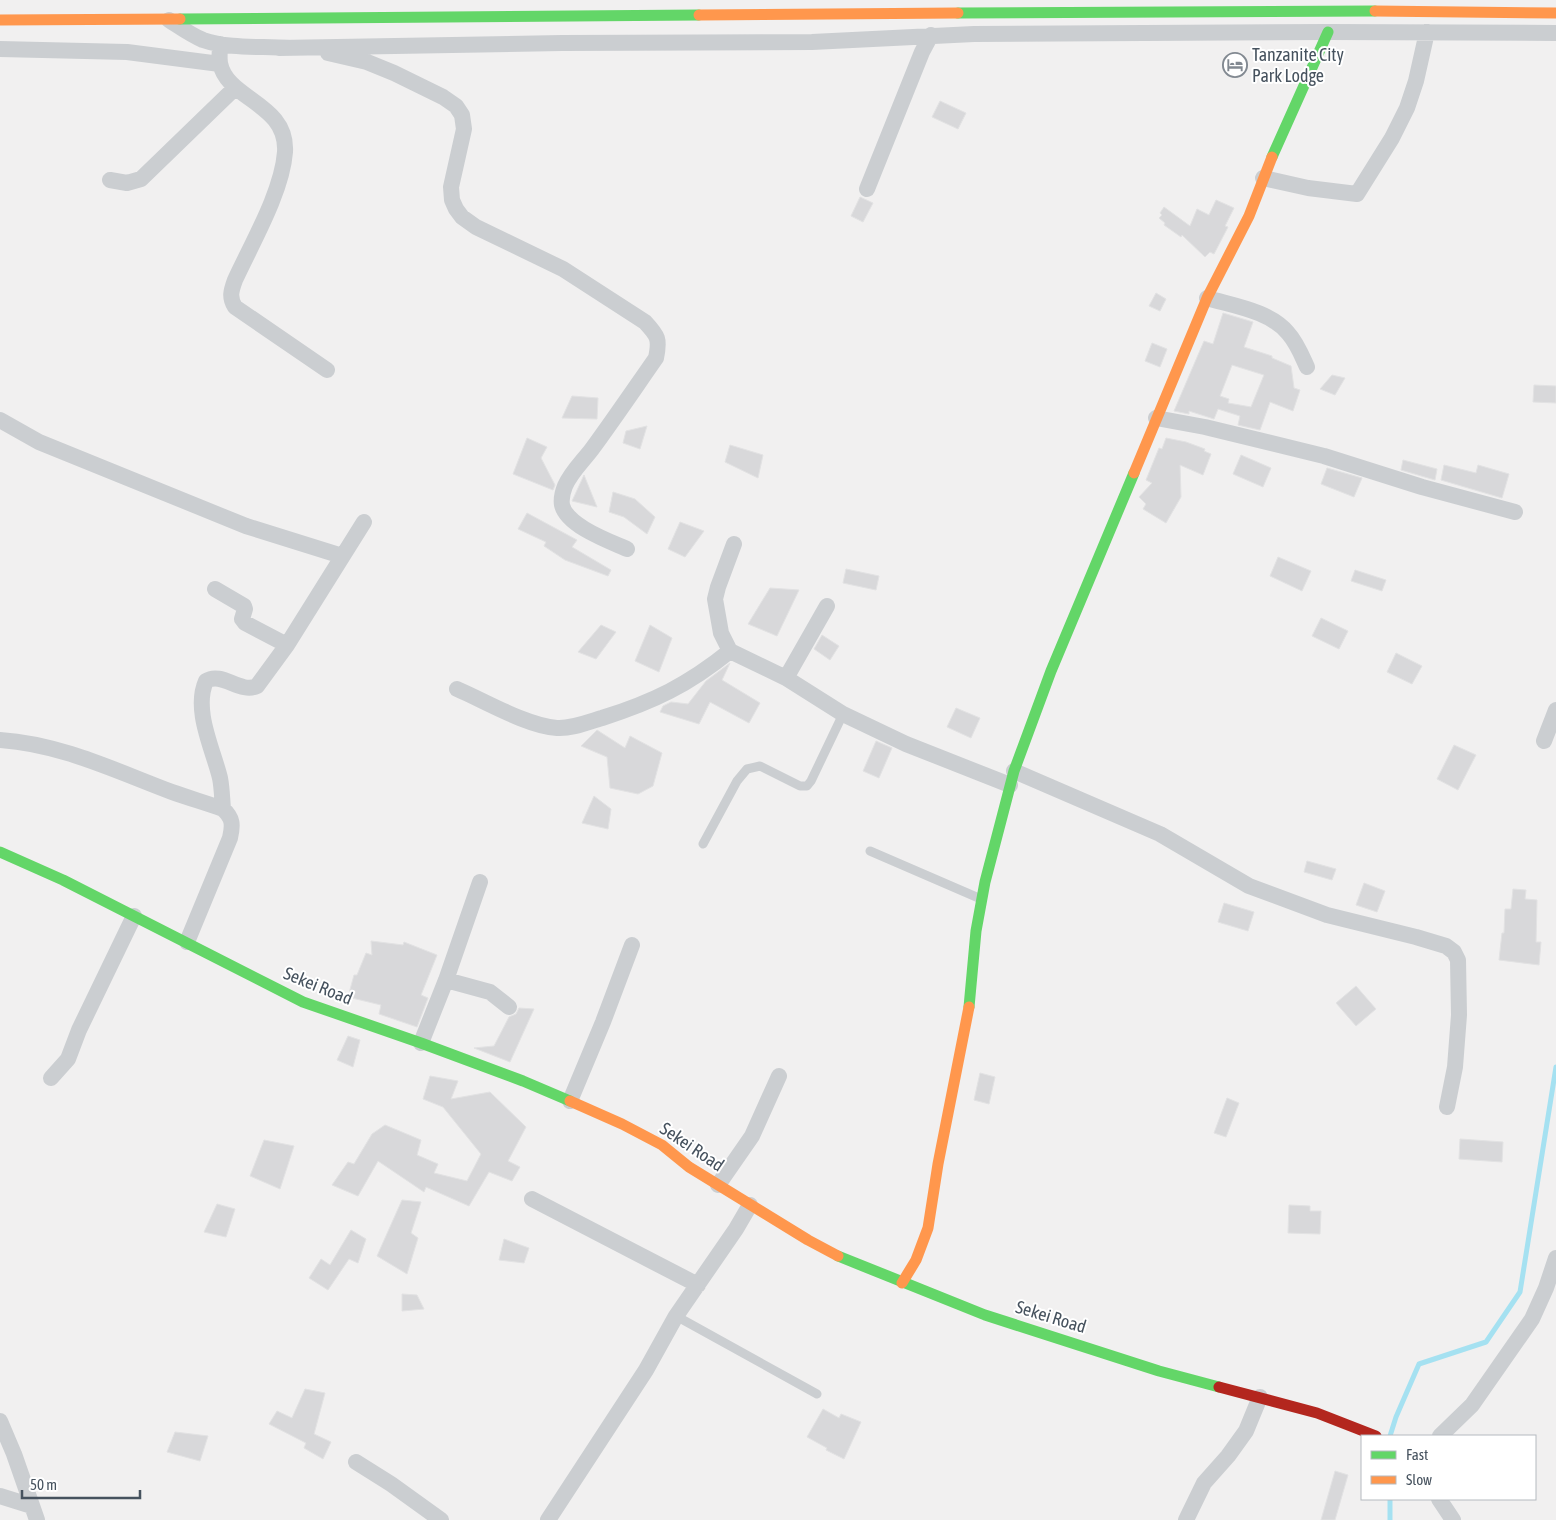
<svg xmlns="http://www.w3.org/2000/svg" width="1556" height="1520" font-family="'Asap Condensed',sans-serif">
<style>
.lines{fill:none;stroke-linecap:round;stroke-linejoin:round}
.stream{stroke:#a5e1f1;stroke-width:5}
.building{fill:#d8d8da;stroke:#e2e2e3;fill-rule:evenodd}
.lane{stroke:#cbced1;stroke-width:9}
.street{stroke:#cbced1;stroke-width:16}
.fast{stroke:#63d668;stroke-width:11}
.slow{stroke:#ff974d;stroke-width:11}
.jam{stroke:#b3261e;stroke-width:11}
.labels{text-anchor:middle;stroke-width:4;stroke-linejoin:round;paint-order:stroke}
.poi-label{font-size:18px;fill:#46525e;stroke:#fff;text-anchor:start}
.street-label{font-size:18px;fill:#46525e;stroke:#fff}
</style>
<rect width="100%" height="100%" fill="#f1f0f0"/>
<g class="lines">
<!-- stream -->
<path class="stream" d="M1390 1436 1396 1417 1419 1364 1486 1342 1520 1292 1556 1067
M1390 1499V1520"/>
</g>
<!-- building -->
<path class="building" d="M940 101 966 113 958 129 932 117Z
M860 197 873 203 863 222 851 216Z
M1216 200 1234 208 1225 226 1228 227 1214 254 1210 252 1205 257 1182 235 1181 237 1164 225 1165 223 1159 218 1162 215 1160 213 1164 207 1190 226 1197 209 1209 215Z
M1156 293 1166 299 1160 311 1149 306Z
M1223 313 1253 322 1244 347 1272 356V358L1291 366 1294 388 1300 390 1293 411 1270 402 1260 430 1238 425 1240 416 1218 409 1214 419 1189 411V414L1174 411 1204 341 1213 344ZM1232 365 1264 375 1251 407 1228 403 1229 399 1220 396Z
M1152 343 1167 349 1160 367 1145 361Z
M1332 375 1345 378 1335 395 1320 389Z
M1534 385 1556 386V403L1533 402Z
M572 396 598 398 597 419 562 418Z
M647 426 640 449 623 443 626 431Z
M527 438 547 447 541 458 555 485 553 490 513 474Z
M1166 438 1186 442 1205 449 1204 451 1211 454 1203 475 1180 465 1181 497 1166 523 1143 509 1146 504 1139 497 1152 483 1146 480 1159 448 1162 449Z
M730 445 763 455 758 478 725 462Z
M1241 455 1271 468 1263 487 1233 474Z
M1403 460 1437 469 1435 480 1401 470Z
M1444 465 1476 473 1478 465 1509 474 1502 498 1441 480Z
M1327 468 1362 478 1354 497 1321 484Z
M584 475 597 507 572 501Z
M613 492 635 499 655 517 647 534 624 517 609 512Z
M527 513 577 540 572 547 611 570 608 576 565 560 544 546 546 542 518 529Z
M680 522 704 531 685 557 668 549Z
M1278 557 1311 571 1302 591 1270 576Z
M846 569 879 576 876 590 843 583Z
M1355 570 1386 580 1382 591 1351 581Z
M770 588 799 590 777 636 748 624Z
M1321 618 1348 631 1339 649 1312 636Z
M601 625 616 632 596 659 578 652Z
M650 625 672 638 659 672 635 661Z
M822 635 839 646 830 660 814 649Z
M1396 653 1422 666 1412 684 1387 672Z
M730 663 722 680 760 703 749 723 710 702 699 724 660 712 663 706 671 702 688 704 706 681Z
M956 708 980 718 971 738 947 727Z
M597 730 625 748 630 736 662 753 653 786 638 794 610 788 607 757 581 746Z
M876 741 892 748 879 778 863 771Z
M1454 745 1476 755 1458 790 1437 779Z
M594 796 611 809 608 829 582 823Z
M1307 861 1336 869 1332 880 1304 872Z
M1364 883 1385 891 1377 912 1356 905Z
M1513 889 1526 890 1525 899 1537 900 1536 942H1541L1539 965 1499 960 1502 933H1504L1505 909H1511Z
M1224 903 1254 912 1248 931 1218 922Z
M371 941 403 945 404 942 437 955 421 995 428 998 417 1027 379 1014 381 1005 348 997 354 975H357L366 953 372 955Z
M1356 986 1376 1009 1356 1026 1336 1003Z
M519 1008 534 1009 510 1062 474 1048 494 1046 509 1017 516 1014Z
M348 1036 360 1040 353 1067 337 1060Z
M980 1073 995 1077 989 1104 974 1100Z
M430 1076 458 1081 451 1099 490 1092 526 1127 508 1161 520 1167 512 1181 489 1172 469 1206 426 1187 424 1192 378 1161 358 1196 332 1185 348 1162 354 1164 372 1134 385 1125 421 1140 417 1155 438 1164 434 1173 467 1181 481 1154 443 1107 423 1099Z
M1227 1098 1239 1103 1226 1137 1214 1133Z
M1460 1139 1503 1142 1502 1162 1459 1159Z
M264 1140 294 1146 280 1189 250 1176Z
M402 1200 421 1202 411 1233 418 1238 407 1274 377 1256Z
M217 1204 235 1209 226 1237 204 1232Z
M1289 1205 1310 1206V1211H1321L1320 1234 1288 1233Z
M351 1230 366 1239 358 1263 349 1259 328 1290 309 1278 321 1259 330 1265Z
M504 1239 529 1248 524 1263 499 1260Z
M402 1294 417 1295 424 1309 402 1311Z
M305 1389 325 1393 314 1434 331 1442 323 1459 304 1448 306 1443 269 1424 277 1411 292 1418Z
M823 1409 839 1418 841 1414 861 1422 844 1459 826 1450 827 1448 807 1437Z
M175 1432 208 1436 200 1461 167 1452Z
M1335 1471 1348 1475 1335 1520H1321Z"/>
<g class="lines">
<!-- lane -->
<path class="lane" d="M703 844 737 781 747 769 760 766 800 786H807L811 781 843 714
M870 851 981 899
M676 1316 817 1394"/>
<!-- street -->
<path class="street" d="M169 20C180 27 191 35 203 40 229 49 261 46 289 48
M220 44C220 50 219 57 220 63 227 100 288 103 285 152 282 192 252 243 235 280 231 291 229 297 235 307L327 370
M279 48 562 43 812 42 974 34 1328 32 1556 33
M0 49 127 52 220 64
M328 53 367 62 394 73 443 97 456 106 462 115 464 129 451 187 452 200 456 209 462 217 476 227 563 269 645 322C658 336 660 339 656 358 635 388 614 419 592 449 583 461 571 472 565 486 563 491 561 499 562 505 567 526 609 541 627 549
M1263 178 1308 188 1357 194 1392 138 1407 108 1416 81 1427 32
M110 180 127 183 141 179 235 88
M867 189 922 52 931 35
M1207 298C1234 306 1270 311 1288 333 1297 343 1302 356 1307 367
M1156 418 1205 427 1324 456 1422 487 1515 512
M0 420 39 442 246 526 342 556
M734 544 718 587 715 599 721 633 730 651 786 678 843 714 906 744 1010 785
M215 589 244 606 245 609 242 619 245 623 287 645
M786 678 827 606
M457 689C485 701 527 726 557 728 572 729 588 722 602 718 653 702 688 685 730 651
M0 740C61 744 116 771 172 792 189 798 206 803 223 809 233 818 233 825 230 838L187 942
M1544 741 1556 710
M1014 771 1160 834 1249 886 1327 915 1416 937 1446 946 1454 952 1458 960 1459 1015 1455 1067 1447 1107
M223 809C222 798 222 788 220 778 213 749 193 710 206 681 222 671 240 694 257 686L287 645 364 522
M446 980 490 992 509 1007
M421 1043 446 980 480 882
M51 1078 68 1059 79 1030 134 916
M570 1101 603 1022 632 945
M718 1185 752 1136 779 1076
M532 1199 698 1285
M0 1421 14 1454 37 1520
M1440 1436 1472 1405 1532 1319 1546 1288 1556 1258
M356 1462 391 1484 441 1520
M0 1496 32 1506
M1439 1499 1453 1520
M548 1520 646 1370 676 1316 736 1229 750 1205
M1186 1520 1204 1483 1228 1456 1246 1431 1260 1397"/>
<!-- fast -->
<path class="fast" d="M958 13 1375 11
M180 19 699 15
M1272 157 1328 32
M0 852 63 880 303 1002 421 1043 523 1081 570 1101
M969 1007 976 931 985 882 1014 771 1051 671 1134 473
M838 1256 985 1315 1159 1371 1219 1387"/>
<!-- slow -->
<path class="slow" d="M1375 11 1556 13
M699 15 958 13
M0 20 180 19
M1134 473 1207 298 1249 216 1272 157
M570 1101 622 1124 662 1145 689 1167 808 1240 838 1256
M902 1283 916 1260 928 1228 938 1164 969 1007"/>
<!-- jam -->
<path class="jam" d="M1219 1387 1317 1413 1376 1436"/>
</g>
<!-- icons -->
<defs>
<symbol id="hotel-ring" viewBox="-11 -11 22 22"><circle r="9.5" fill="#fff" stroke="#828991" stroke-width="1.5"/><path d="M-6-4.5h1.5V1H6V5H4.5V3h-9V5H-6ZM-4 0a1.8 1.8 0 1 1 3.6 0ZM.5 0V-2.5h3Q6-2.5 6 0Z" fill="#828991"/></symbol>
</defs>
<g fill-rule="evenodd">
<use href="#hotel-ring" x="1221" y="51" width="28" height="28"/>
</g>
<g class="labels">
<!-- poi labels -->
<g class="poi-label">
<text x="1252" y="61">Tanzanite City<tspan x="1252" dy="21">Park Lodge</tspan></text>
</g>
<!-- street labels -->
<g class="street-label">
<text transform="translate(318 986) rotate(22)" y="6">Sekei Road</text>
<text transform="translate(692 1147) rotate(34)" y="6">Sekei Road</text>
<text transform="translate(1051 1317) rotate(17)" y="6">Sekei Road</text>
</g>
</g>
<!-- legend -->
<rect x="1361" y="1435" width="175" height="65" fill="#ffffff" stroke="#b5babf"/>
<rect x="1371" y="1451" width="25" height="8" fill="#63d668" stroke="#b5babf"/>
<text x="1406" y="1460" font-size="15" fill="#46525e">Fast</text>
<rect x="1371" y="1476" width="25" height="8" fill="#ff974d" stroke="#b5babf"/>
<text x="1406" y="1485" font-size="15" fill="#46525e">Slow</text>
<!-- scale -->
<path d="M22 1490v8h118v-8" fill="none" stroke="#46525e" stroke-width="2.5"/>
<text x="30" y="1490" font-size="15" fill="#46525e" stroke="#ffffff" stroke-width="4" paint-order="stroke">50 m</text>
</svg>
